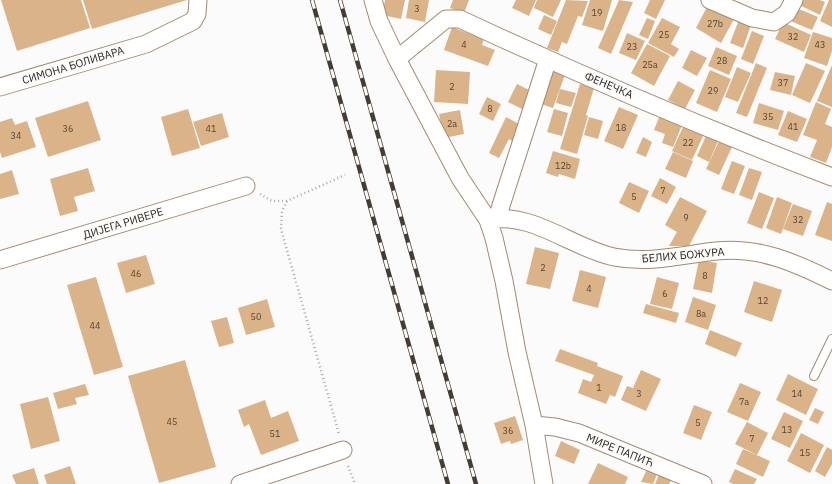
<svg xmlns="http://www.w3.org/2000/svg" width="832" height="484" font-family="'IBM Plex Sans',sans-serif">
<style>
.building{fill:#dbb389}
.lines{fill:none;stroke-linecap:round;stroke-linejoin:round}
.lane-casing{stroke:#a38a70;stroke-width:10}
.street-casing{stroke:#a38a70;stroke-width:19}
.path{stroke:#aba7a3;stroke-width:2.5;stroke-dasharray:1 3;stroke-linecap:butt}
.lane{stroke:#fff;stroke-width:8}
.street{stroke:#fff;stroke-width:17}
.rail-casing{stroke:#453d33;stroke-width:4.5}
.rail{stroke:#fbfbfb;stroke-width:3;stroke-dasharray:9;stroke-linecap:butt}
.labels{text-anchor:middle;stroke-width:4;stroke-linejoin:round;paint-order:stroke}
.number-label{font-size:9px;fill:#564431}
.street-label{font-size:11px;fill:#291f14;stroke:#fbfbfb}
</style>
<rect width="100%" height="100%" fill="#fbfbfb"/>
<!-- building -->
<path class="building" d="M1 0H81L90 28 17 51Z
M83 0H187L92 29Z
M385 0H405L401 19 382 15Z
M409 0H429L425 22 406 18Z
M453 0H469L464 13 450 8Z
M516 0H536L529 16 512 8Z
M537 0H561L553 17 534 8Z
M566 0 588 1 582 17 578 16 567 44 562 42 558 52 547 48Z
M590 0H612L603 31 582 25Z
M619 0 633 2 611 54 598 48Z
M650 0H665L656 19 644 13Z
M799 0H820L825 2 820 15 797 4Z
M829 0H832V27L820 21Z
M708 5 734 19 721 43 696 28Z
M794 7 818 17 812 30 788 20Z
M544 15 557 21 551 35 538 29Z
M740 17 752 22 743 48 730 43Z
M647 18 655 21 648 39 639 35Z
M662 18 680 27 671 44 679 49 674 57 648 43Z
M783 22 811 35 804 52 775 39Z
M452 27 484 39 482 45 495 50 488 66 444 50Z
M752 31 764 36 753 64 741 59Z
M813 32 832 38V51L827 66 804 58Z
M627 33 645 41 636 60 619 53Z
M647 44 670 56 654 86 631 73Z
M716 47 737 56 729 75 708 66Z
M691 50 707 58 697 76 682 68Z
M756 63 767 68 747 117 736 113Z
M806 63 825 71 810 103 792 95Z
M832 65V107L817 101Z
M551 67 566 72 553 108 538 103Z
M737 67 751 73 738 102 725 97Z
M436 70 470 72 468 104 434 102Z
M710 70 731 79 717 112 696 103Z
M775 72 795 76 791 95 770 90Z
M678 81 695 90 685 109 668 100Z
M517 84 531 91 522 109 508 102Z
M580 84 594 88 586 115 588 116 577 154 560 149Z
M560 89 576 93 571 107 556 103Z
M487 97 501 104 493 121 479 114Z
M88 101 101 140 48 157 35 118Z
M816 102 831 109 825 124 832 127V147L826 163 810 157 817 140 803 135Z
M759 103 784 111 778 130 753 123Z
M619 107 638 115 623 149 604 141Z
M188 109 200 148 172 156 161 117Z
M554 109 568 113 562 136 547 132Z
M460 110 464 134 444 138 439 114Z
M788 111 807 119 797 142 778 135Z
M222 113 229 137 201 146 193 122Z
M660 115 682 125 673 147 662 143 665 134 654 130Z
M506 117 521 125 512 141 509 139 499 158 489 153Z
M589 117 603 121 598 139 584 135Z
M12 118 15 125 27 121 36 147 2 158 0 152V122Z
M684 125 704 134 692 160 672 151Z
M706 136 718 141 709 162 697 156Z
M643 137 652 142 646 157 636 153Z
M719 141 732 147 719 175 706 169Z
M553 151 580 159 575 179 559 174 558 177 546 173Z
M673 152 693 161 686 178 665 169Z
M732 161 745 166 734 194 721 189Z
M88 168 95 191 74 197 78 211 60 216 50 179Z
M749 168 762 172 752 200 739 195Z
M12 170 19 194 0 199V174Z
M660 178 676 187 667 204 651 196Z
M629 182 649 191 639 213 619 203Z
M759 192 774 198 762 229 747 223Z
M680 197 707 211 689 246H669L677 232 665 225Z
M777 197 792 203 781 234 766 228Z
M827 202 832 204V241L815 235Z
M793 204 812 211 803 236 783 229Z
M535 247 559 253 550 289 526 284Z
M146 255 155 284 126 293 117 263Z
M699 260 717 263 712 293 693 289Z
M580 270 606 277 598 308 572 301Z
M96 277 123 367 94 375 67 285Z
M657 277 679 283 672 309 650 304Z
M754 281 782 290 772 322 744 312Z
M693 297 716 305 708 330 685 322Z
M267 299 275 327 246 335 238 308Z
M646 304 679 313 676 323 643 313Z
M227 317 234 343 219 347 211 321Z
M710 330 742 343 736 357 705 344Z
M560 349 598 363 597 366 623 376 615 397 610 395 606 404 578 393 583 379 591 382 594 375 555 361Z
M185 360 216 467 159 483 128 376Z
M641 370 661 379 646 411 621 400 627 386 633 388Z
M788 374 818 389 806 415 776 400Z
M740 383 761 392 748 421 727 412Z
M85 384 89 395 75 398 77 404 58 409 53 393Z
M48 397 60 441 31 449 20 404Z
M265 400 271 418 288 411 299 441 261 455 249 424 244 427 238 410Z
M694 405 712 412 701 440 683 433Z
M815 408 824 412 818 424 809 420Z
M784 412 803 421 790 448 771 439Z
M515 416 523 440 511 444 510 441 501 444 494 423Z
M747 422 768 433 757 455 735 444Z
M801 433 824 445 810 473 787 461Z
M561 441 580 450 574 464 555 456Z
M827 447 832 450V464L825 477 815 471Z
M743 449 770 461 763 477 736 464Z
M598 463 628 477 625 484H588Z
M70 466 76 484H47L44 475Z
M648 467 658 472 653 484 641 482Z
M34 468 39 484H16L12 475Z
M735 469 757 479 754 484H733L729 482Z
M660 472 673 477 669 484H655Z"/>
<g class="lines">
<defs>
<path id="lane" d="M814 376 832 339"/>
<path id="street" d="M373 0 379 21 397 59 460 178 488 220 494 238 504 281 517 352 534 425 544 484
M710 0 752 18 774 22 787 13 794 0
M397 59 446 19H460C582 76 706 129 832 177
M0 87 146 44 193 21 197 14 198 0
M497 218 548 59
M488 220C532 211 572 248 614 257 649 264 682 255 716 251 758 246 796 263 832 281
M0 260 246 186
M534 425 555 427 579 433 703 484
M240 484 343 450"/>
</defs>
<!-- lane casing -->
<use href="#lane" class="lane-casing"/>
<!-- street casing -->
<use href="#street" class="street-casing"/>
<!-- path -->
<path class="path" d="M260 194 272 201H287L345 175
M287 201 282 211 281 229 339 434
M348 466 355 484"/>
<!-- lane -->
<use href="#lane" class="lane"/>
<!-- street -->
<use href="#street" class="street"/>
<defs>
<path id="rail" d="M312 0 448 484
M340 0 476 484"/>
</defs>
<!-- rail casing -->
<use href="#rail" class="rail-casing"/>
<!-- rail -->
<use href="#rail" class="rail"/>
</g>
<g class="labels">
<!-- number labels -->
<g class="number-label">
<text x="417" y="12">3</text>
<text x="597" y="16">19</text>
<text x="715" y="27">27b</text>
<text x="664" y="38">25</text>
<text x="793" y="40">32</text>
<text x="464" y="48">4</text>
<text x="820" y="48">43</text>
<text x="632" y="50">23</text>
<text x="722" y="64">28</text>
<text x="650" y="68">25a</text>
<text x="783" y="86">37</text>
<text x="452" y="90">2</text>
<text x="713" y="94">29</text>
<text x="490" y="112">8</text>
<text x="768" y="120">35</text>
<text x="452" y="127">2a</text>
<text x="793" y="130">41</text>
<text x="621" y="131">18</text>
<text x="68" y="132">36</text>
<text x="211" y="132">41</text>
<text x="16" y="139">34</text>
<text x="688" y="146">22</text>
<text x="563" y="169">12b</text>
<text x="663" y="194">7</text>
<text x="634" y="200">5</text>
<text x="686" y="221">9</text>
<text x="798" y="223">32</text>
<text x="543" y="271">2</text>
<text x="136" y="277">46</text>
<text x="705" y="279">8</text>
<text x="589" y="292">4</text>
<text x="665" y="297">6</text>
<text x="763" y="304">12</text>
<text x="701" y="317">8a</text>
<text x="256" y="320">50</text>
<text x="95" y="329">44</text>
<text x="599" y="391">1</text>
<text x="639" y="397">3</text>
<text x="797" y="397">14</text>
<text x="744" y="405">7a</text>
<text x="172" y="425">45</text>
<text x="698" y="426">5</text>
<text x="787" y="433">13</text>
<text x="508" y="434">36</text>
<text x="275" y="437">51</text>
<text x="752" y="442">7</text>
<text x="805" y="456">15</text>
</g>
<!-- street labels -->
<g class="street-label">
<text transform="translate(73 65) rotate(-17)" y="4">СИМОНА БОЛИВАРА</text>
<text transform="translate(609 85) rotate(23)" y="4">ФЕНЕЧКА</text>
<text transform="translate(123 223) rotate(-17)" y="4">ДИЈЕГА РИВЕРЕ</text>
<text transform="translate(683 255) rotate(-5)" y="4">БЕЛИХ БОЖУРА</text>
<text transform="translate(620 450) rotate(22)" y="4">МИРЕ ПАПИЋ</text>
</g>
</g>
</svg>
